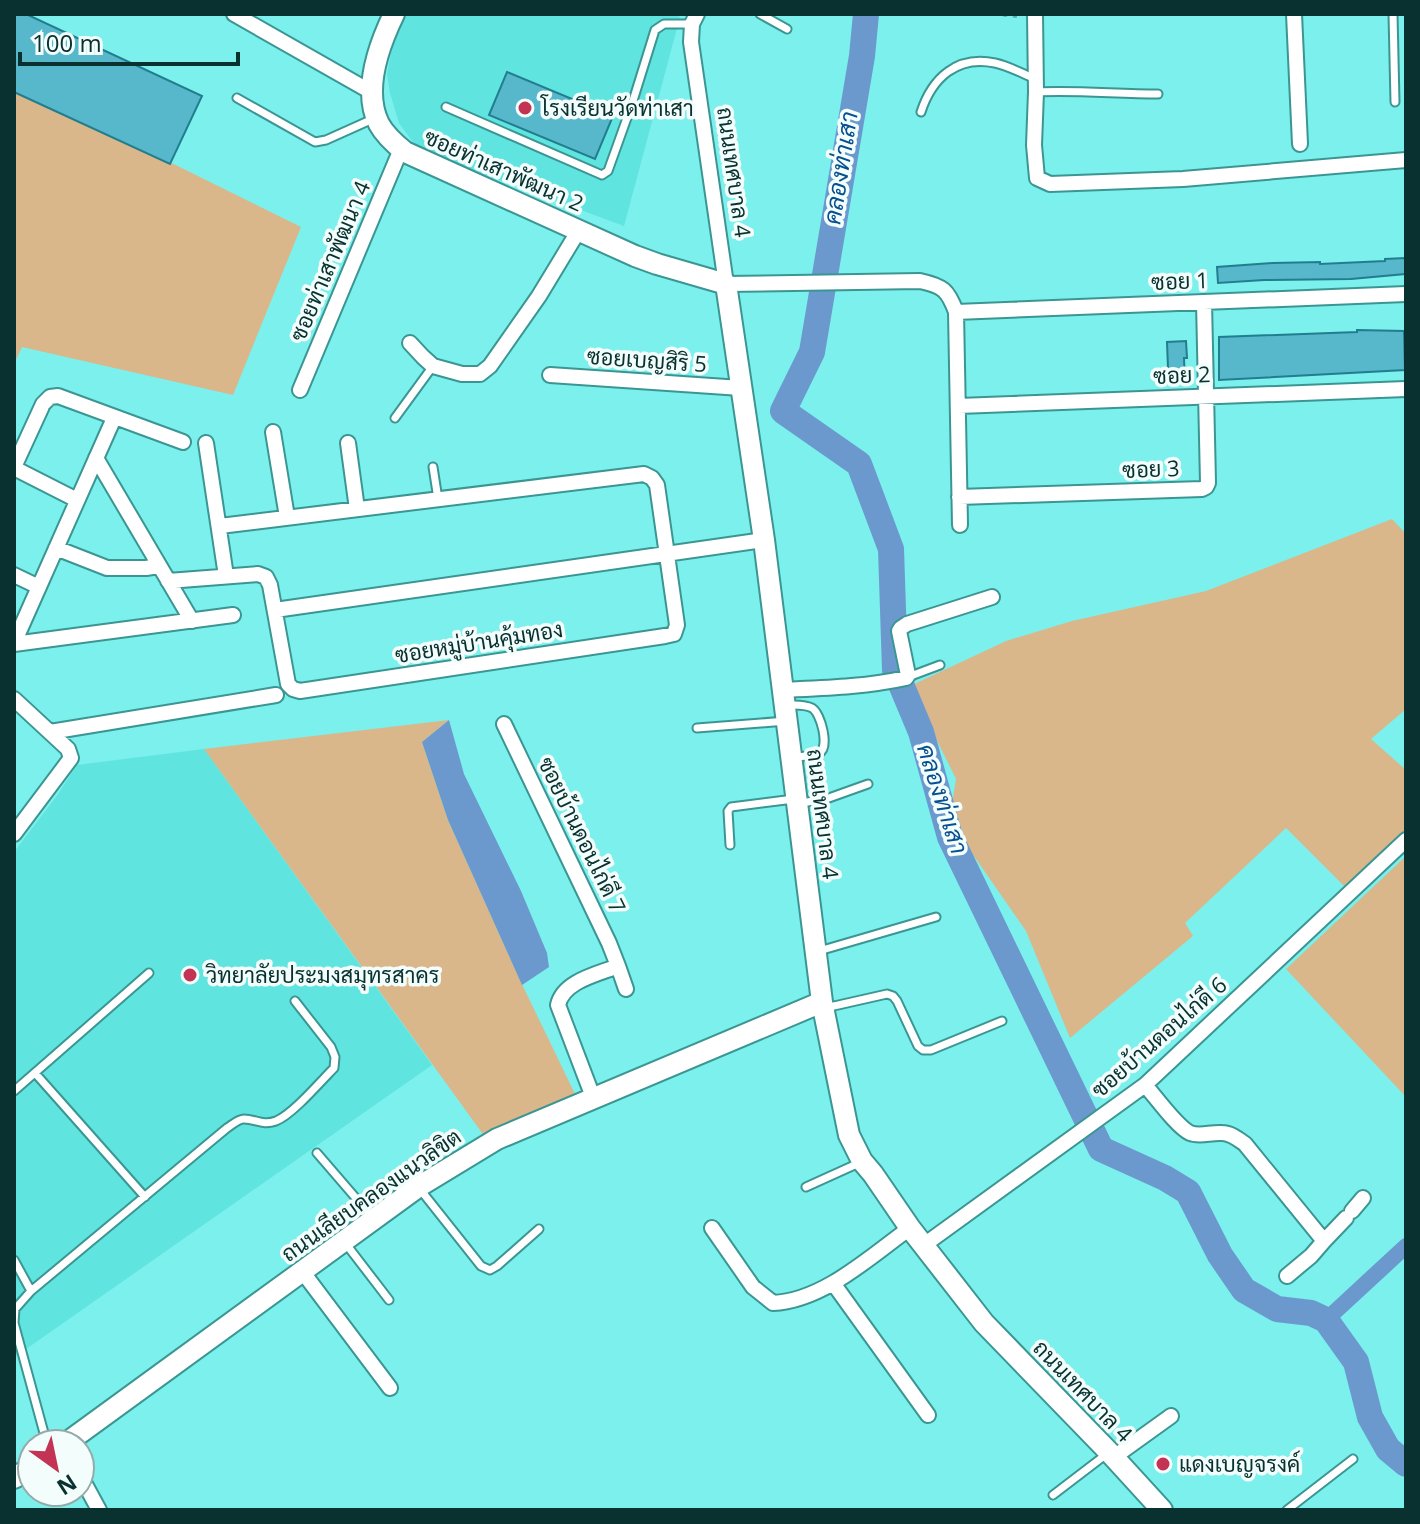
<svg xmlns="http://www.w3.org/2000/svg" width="1420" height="1524" font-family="'Open Sans',Sarabun,sans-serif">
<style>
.built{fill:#5fe4e0}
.green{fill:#dab78a}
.water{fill:#6b99ce}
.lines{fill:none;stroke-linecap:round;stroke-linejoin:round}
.canal{stroke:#6b99ce;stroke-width:16}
.river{stroke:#6b99ce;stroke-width:26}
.building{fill:#58b8cb;stroke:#227e8e;stroke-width:2}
.lane-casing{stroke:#3b9693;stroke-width:11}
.street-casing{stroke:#3b9693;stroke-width:18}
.secondary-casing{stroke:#3b9693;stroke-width:24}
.path{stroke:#54afac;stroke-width:3;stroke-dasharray:4 6;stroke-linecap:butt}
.lane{stroke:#fff;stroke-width:7}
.street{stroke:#fff;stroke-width:14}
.secondary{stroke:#fff;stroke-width:20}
.poi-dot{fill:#c33353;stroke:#f3fdfc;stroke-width:3}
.labels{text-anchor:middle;stroke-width:7;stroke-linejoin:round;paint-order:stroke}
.poi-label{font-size:22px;fill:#093130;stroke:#f3fdfc;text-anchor:start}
.street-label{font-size:22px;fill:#093130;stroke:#f3fdfc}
.water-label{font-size:24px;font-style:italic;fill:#084f8f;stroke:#f3fdfc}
</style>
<rect width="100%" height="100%" fill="#7bf0ec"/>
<!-- built -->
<path class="built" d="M406 14H674L680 17 624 226 427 153 412 141 399 123 390 93 387 74 393 44Z
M204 749 432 1065 16 1356 14 1349V852L56 797 77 765Z"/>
<!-- green -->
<path class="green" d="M14 85 301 227 233 395 22 347 14 364Z
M1392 519 1406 534V709L1371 739 1406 770V830L1344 886 1286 828 1185 923 1193 936 1070 1038 1026 931 969 849 952 804 956 779 910 686 1006 641 1072 621 1206 591Z
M449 720 422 742 448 820 519 978 575 1094 485 1137 204 749Z
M1406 856V1097L1286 969Z"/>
<!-- water -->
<path class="water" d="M449 720 464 774 521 891 547 953 549 967 522 985 448 820 422 742Z"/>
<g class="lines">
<!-- canal -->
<path class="canal" d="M1326 1320 1406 1246"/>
<!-- river -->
<path class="river" d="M866 14 862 56 812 352 783 411 859 464 891 549 895 670 921 732 950 837 1101 1149 1165 1178 1188 1192 1220 1255 1244 1290 1277 1309 1311 1313 1326 1320 1356 1362 1370 1417 1388 1449 1406 1464"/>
</g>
<!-- building -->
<path class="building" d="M14 14H26L202 96 170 164 14 92Z
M507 72 613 116 595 159 489 115Z
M1405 258V274L1351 279 1264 280 1218 283 1217 267 1273 263 1320 262V264L1385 261V259Z
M1357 330 1404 331 1405 370 1219 380V337L1357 332Z
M1186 341 1187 358H1184L1185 384H1166L1165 368H1168L1167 342Z"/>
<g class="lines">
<defs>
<path id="lane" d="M760 14 787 29
M1393 14 1395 102
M1036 92C1077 90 1117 94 1158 94
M237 98 315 142 326 140 375 118
M446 107 602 175 608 171 632 104 655 30 664 24H692
M921 112C932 78 957 55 995 63 1009 66 1023 74 1036 79
M395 418 433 366
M433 467 438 499
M908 677 940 665
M787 705C795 705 805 704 812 708 821 713 830 748 819 753 812 757 801 756 794 757
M697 728 786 721
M801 803 826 799 868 784
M730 845 728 811 731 807 794 799
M819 951 936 917
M825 1008 887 994 893 996 897 1001 918 1046 923 1050H931L1002 1021
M35 1073 145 1197
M14 1091 149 973
M317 1153 373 1218
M806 1187 859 1163
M419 1188 481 1266 490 1270 497 1266 539 1229
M346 1244 389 1300
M14 1260 31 1291
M47 1444 14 1323 15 1309 31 1291 227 1128C232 1125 238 1119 244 1119 256 1119 262 1126 276 1121 293 1114 320 1082 334 1068L335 1057 331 1047 295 1001
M1053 1495 1108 1453
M1287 1510 1353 1459"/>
<path id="street" d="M234 14 373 93
M697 14 692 24 691 42 726 284 920 281C943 286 948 290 956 312L960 525
M1035 14 1036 92 1034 145 1037 178 1050 184 1183 179 1406 160
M1294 14 1300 144
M956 312 1406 294
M410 343 423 357 433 366 462 374H480L490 366 539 296 579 230
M550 375 741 388
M300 390 401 149
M959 406 1406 389
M273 432 287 517
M206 443 226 576
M348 443 357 509
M96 458 192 621
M14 467 43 404 50 397 58 396 183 442
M14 468 77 500
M959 497 1202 489 1206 487 1208 483 1204 302
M56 548 107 568H146L159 566
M14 575 39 587
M168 581 258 574 266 577 270 585 288 684 293 689 300 691 665 636 674 634 677 625 657 485 652 478 644 474 220 526
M275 610 764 540
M14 643 114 418
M14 644 233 615
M783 690C824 688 865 687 906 678L908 675 899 631 901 628 907 624 992 597
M14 699 68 749 71 758 14 834
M504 724 609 943 618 966C598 974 563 981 558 1005L593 1097
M50 732 276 695
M618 966 626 989
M1145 1085C1155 1096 1177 1127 1190 1133 1200 1137 1211 1132 1222 1133 1231 1133 1238 1139 1245 1144L1324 1241 1311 1256 1287 1276
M1352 1211 1363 1198
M712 1228 753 1287 773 1303C823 1301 871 1256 910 1228
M1324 1241 1346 1218
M924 1245 1145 1085 1406 840
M302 1271 390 1388
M833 1283 928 1415
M1114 1457 1171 1416
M80 1475 99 1510"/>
<path id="secondary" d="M394 14C379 45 362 90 379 124 385 135 395 144 405 152L635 256 657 264 726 284 764 540 822 1002 849 1135 862 1161 873 1174 910 1228 984 1323 1109 1452 1162 1510
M65 1444 418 1187 497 1139 822 1002
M14 1478 32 1467"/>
</defs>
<!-- lane casing -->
<use href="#lane" class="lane-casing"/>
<!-- street casing -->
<use href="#street" class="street-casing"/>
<!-- secondary casing -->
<use href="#secondary" class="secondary-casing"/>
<!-- path -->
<path class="path" d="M993 14 1021 17"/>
<!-- lane -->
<use href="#lane" class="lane"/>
<!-- street -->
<use href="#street" class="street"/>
<!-- secondary -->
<use href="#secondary" class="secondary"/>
</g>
<!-- markers -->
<g class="poi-dot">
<circle cx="525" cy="108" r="8"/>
<circle cx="190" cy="975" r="8"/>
<circle cx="1163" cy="1464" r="8"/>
</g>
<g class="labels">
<!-- poi labels -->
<g class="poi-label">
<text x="541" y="116">โรงเรียนวัดท่าเสา</text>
<text x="206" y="983">วิทยาลัยประมงสมุทรสาคร</text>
<text x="1179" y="1472">แดงเบญจรงค์</text>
</g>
<!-- street labels -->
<g class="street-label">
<text transform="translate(504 170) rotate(24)" y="8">ซอยท่าเสาพัฒนา 2</text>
<text transform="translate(734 172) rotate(82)" y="8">ถนนเทศบาล 4</text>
<text transform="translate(330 261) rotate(-67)" y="8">ซอยท่าเสาพัฒนา 4</text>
<text transform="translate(1180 281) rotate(-2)" y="8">ซอย 1</text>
<text transform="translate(647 360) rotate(4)" y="8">ซอยเบญสิริ 5</text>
<text transform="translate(1182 375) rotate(-2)" y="8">ซอย 2</text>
<text transform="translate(1151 469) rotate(-2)" y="8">ซอย 3</text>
<text transform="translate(479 642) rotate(-9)" y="8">ซอยหมู่บ้านคุ้มทอง</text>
<text transform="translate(823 814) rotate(83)" y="8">ถนนเทศบาล 4</text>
<text transform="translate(582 835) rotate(64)" y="8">ซอยบ้านดอนไก่ดี 7</text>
<text transform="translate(1159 1037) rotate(-41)" y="8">ซอยบ้านดอนไก่ดี 6</text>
<text transform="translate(371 1195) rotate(-35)" y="8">ถนนเลียบคลองแนวลิขิต</text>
<text transform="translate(1083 1391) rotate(46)" y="8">ถนนเทศบาล 4</text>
</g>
<!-- water labels -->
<g class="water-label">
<text transform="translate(841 168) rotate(-81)" y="8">คลองท่าเสา</text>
<text transform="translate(942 799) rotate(72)" y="8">คลองท่าเสา</text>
</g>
</g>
<!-- border -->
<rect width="1420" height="1524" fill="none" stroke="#093130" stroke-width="32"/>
<!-- north arrow -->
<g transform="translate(56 1468) rotate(147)"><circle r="38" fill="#f3fdfc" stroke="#95abaa" stroke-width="2"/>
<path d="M0-6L14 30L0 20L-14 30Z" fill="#c33353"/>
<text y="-12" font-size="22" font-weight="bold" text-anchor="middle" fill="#093130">N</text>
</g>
<!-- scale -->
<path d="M20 52v12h218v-12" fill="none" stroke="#093130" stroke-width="4"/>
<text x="32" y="52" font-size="24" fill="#093130" stroke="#f3fdfc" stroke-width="6" paint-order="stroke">100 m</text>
</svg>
